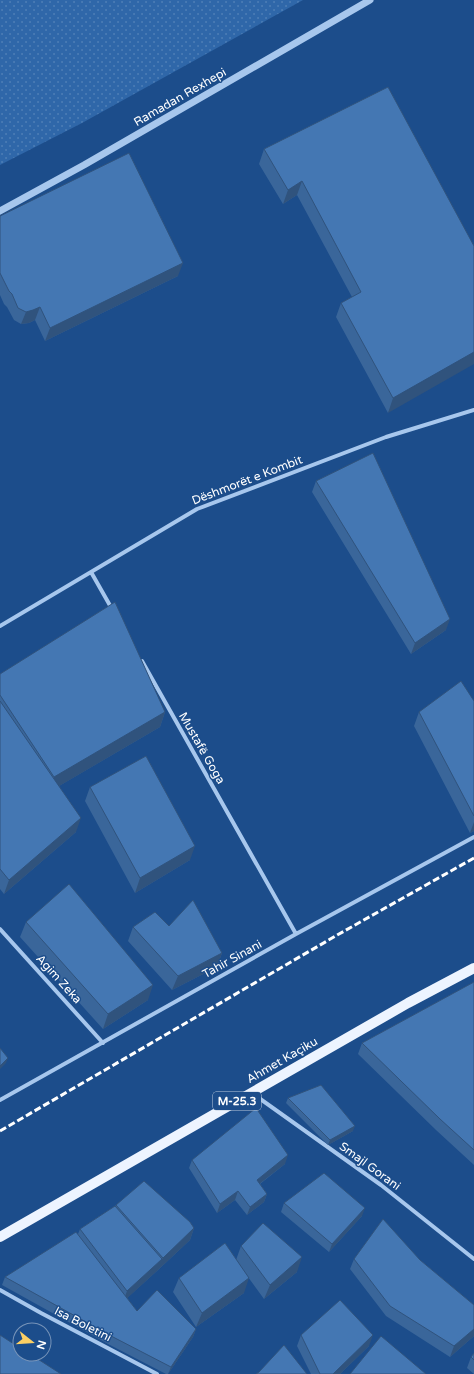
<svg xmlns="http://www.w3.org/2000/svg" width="474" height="1374" font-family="'Varela Round',sans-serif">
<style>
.grass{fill:url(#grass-dots)}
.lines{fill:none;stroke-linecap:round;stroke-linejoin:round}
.minor{stroke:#a7c7ed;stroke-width:4}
.tertiary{stroke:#a7c7ed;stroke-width:7}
.primary{stroke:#edf4ff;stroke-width:10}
.rail{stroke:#fff;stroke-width:3;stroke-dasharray:7 3;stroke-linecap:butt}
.wall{fill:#3a669a}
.shaded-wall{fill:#30537d}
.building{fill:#4477b3;stroke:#30537d}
.labels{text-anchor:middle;stroke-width:3;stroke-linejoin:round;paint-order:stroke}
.shield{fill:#1c4d8b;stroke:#bbcadc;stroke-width:1}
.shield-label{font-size:11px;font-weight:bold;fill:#fff}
.street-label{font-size:12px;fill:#fff;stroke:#1c4d8b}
</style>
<defs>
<pattern id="grass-dots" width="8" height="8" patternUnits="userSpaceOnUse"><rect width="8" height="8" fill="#2f67a9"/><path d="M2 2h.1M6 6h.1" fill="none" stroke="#4e7eb6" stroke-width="1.8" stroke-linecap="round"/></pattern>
</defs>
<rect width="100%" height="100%" fill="#1c4d8b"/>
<!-- grass -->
<path class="grass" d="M0 0H303L82 123 0 165Z"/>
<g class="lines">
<!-- minor -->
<path class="minor" d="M91 572 112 609
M0 626 197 509 386 437 474 410
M142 661 296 934
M0 929 103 1043
M252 1093 381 1185 474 1259
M0 1100 296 934 474 837
M0 1290 41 1313 157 1374"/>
<!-- tertiary -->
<path class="tertiary" d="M0 211 84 165 370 0"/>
<!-- primary -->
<path class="primary" d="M0 1237 408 1003 474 968"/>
<!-- rail -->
<path class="rail" d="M0 1131 339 934 474 858"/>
</g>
<!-- wall -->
<path class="wall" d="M264 149 474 246 388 413 336 317 341 303 352 297 297 195 283 204 259 164Z
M0 216 178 276 45 341 35 320 29 323 21 324 14 320 7 307 4 304 0 295Z
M316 481 446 630 411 654 312 492Z
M0 674 165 712 160 727 59 786 76 832 4 894 0 889Z
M474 701V831L470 833 414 726 419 712Z
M90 787 190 860 135 893 85 801Z
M26 922 148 1000 103 1029 20 937Z
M169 926 222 953 217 967 172 990 128 941 133 927Z
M474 982V1165L436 1130 358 1054 362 1043Z
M288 1098 353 1131 328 1145 286 1103Z
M192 1160 285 1164 260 1184 267 1194 264 1202 247 1215 235 1200 217 1213 189 1168Z
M284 1203 362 1216 329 1252 281 1212Z
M116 1205 194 1228 190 1240 158 1270 127 1298 137 1311 196 1329 193 1337 168 1374H166L110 1345 2 1285 5 1277 78 1234 80 1229 115 1206Z
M241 1246 297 1272 264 1299 240 1266 244 1293 196 1327 173 1292 179 1278 236 1260Z
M354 1259 420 1260 474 1305V1336L450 1357 386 1316 350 1269Z
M301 1335 369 1346 340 1374H311L297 1346Z
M474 1353V1374L467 1368 471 1357Z"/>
<!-- shaded-wall -->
<path class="shaded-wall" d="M302 181 297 195 283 204 288 190Z
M183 263 178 276 45 341 50 328Z
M40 307 35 320 29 323 21 324 26 312Z
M474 352V364L388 413 393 398Z
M450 619 446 630 411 654 415 643Z
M165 712 160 727 49 792 54 777Z
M81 818 76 832 4 894 9 880Z
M474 822V831L470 833Z
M195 846 190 860 135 893 140 878Z
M222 953 217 967 172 990 178 976Z
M153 985 148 1000 103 1029 108 1014Z
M8 1058 6 1063 0 1069V1066Z
M355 1126 353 1131 328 1145 330 1140Z
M288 1155 285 1164 254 1188 257 1180Z
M238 1191 235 1200 217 1213 220 1204Z
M267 1194 264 1202 247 1215 250 1207Z
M365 1208 362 1216 329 1252 332 1244Z
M194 1228 190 1240 158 1270 123 1302 127 1291 162 1259 163 1258Z
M302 1257 297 1272 264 1299 270 1285Z
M249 1278 244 1293 196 1327 202 1313Z
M196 1329 193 1337 168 1374 171 1367Z
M474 1329V1336L450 1357 454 1346Z
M373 1335 369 1346 340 1374H333Z"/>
<!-- building -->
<path class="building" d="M388 87 474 246V352L393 398 341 303 361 292 302 181 288 190 264 149Z
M129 153 183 263 50 328 40 307 33 310 26 312 18 308 12 294 9 291 0 273V216Z
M373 453 450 619 415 643 316 481Z
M115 602 165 712 54 777 0 695V674Z
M461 681 474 701V816L419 712Z
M0 701 81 818 9 880 0 869Z
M146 756 195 846 140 878 90 787Z
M69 884 153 985 108 1014 26 922Z
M193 900 222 953 178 976 133 927 155 912 169 926Z
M474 982V1150L440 1119 362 1043Z
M0 1048 8 1058 0 1066Z
M321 1085 355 1126 330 1140 288 1098Z
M256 1108 288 1155 257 1180 267 1194 250 1207 238 1191 220 1204 192 1160Z
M324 1173 365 1208 332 1244 284 1203Z
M144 1181 190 1222 194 1228 163 1258 116 1205Z
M115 1206 162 1259 127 1291 80 1229Z
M383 1219 420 1260 474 1305V1329L454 1346 390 1306 354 1259Z
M263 1223 302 1257 270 1285 241 1246Z
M76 1232 137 1311 157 1290 196 1329 171 1367 113 1337 5 1277Z
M225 1243 249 1278 202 1313 179 1278Z
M340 1300 373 1335 333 1374H320L301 1335Z
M0 1335 20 1348V1354H30L61 1374H0Z
M381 1336 426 1374H350Z
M284 1345 307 1374H256L259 1372Z
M474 1353V1360L471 1357Z"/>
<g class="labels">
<!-- shield labels -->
<rect class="shield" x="213" y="1092" width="48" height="18" rx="3"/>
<g class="shield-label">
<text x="237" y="1105">M-25.3</text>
</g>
<!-- street labels -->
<g class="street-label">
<text transform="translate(180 97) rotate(-30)" y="4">Ramadan Rexhepi</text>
<text transform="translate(247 480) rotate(-21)" y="4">Dëshmorët e Kombit</text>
<text transform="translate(202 748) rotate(60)" y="4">Mustafë Goga</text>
<text transform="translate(232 959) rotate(-29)" y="4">Tahir Sinani</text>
<text transform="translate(59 979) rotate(48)" y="4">Agim Zeka</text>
<text transform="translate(282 1060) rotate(-30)" y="4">Ahmet Kaçiku</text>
<text transform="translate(370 1166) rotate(36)" y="4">Smajl Gorani</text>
<text transform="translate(83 1324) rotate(27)" y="4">Isa Boletini</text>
</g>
</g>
<!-- north arrow -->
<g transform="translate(32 1342) rotate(107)"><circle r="19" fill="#1c4d8b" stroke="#7794b9"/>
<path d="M0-3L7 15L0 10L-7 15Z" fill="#fdd064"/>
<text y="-6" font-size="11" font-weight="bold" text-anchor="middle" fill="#ffffff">N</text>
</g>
</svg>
